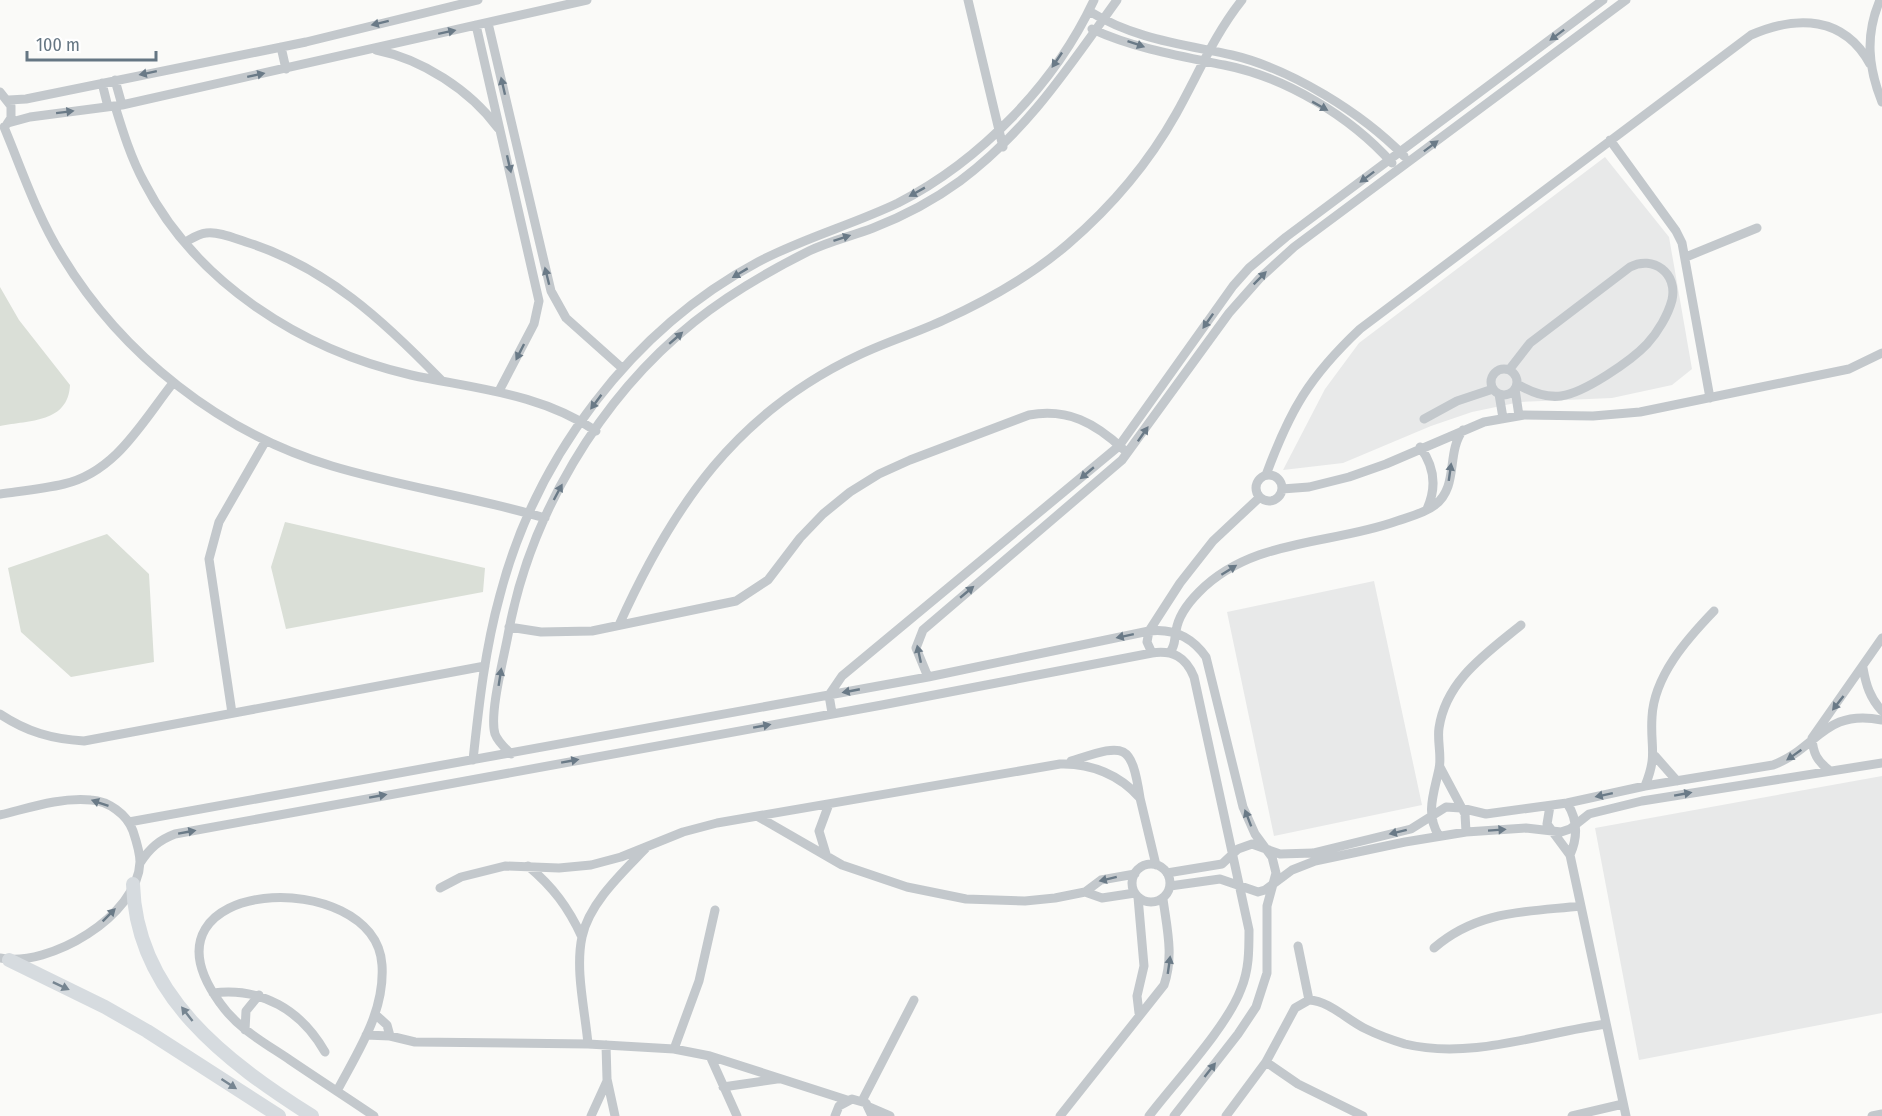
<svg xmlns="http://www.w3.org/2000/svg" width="1882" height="1116" font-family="'Fira Sans Condensed',sans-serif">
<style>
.built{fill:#e8e9e9}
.green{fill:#dadfd7}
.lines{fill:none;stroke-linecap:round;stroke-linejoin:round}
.street{stroke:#c3c8cc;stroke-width:9}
.secondary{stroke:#d6dbdf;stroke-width:14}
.oneway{fill:#6a7a87}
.oneway2{fill:#768591}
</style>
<rect width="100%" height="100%" fill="#fafaf8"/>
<!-- built -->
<path class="built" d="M1605 157 1669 237 1692 369 1672 385 1612 398 1520 402 1472 412 1431 426 1343 463 1283 470 1325 389 1359 343Z
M1374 581 1422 805 1274 836 1227 612Z
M1882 776V1013L1639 1060 1595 828Z"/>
<!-- green -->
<path class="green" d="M0 287 19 320 70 385C68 423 30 420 0 426Z
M285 522 485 568 483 592 286 629 271 567Z
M107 534 149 574 154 662 71 677 21 632 8 568Z"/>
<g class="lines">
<!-- street -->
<path class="street" d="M968 0 1003 147
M1880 0C1865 35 1868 67 1882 102
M1089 11C1134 39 1182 44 1232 55 1291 69 1362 113 1404 156
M488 23 551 291 566 318 622 368
M476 25 539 301 534 324 499 391
M1092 29C1133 48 1179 56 1224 65 1285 77 1350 116 1392 163
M281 47 286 69
M376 50C422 59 470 90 498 128
M115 80 122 105
M102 83 108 107
M0 92 11 106V118L7 124
M9 100 26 99 306 42 478 0
M115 106C123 132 131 158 144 182 196 283 302 350 411 375 476 389 540 393 596 431
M8 123 30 117 122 105 587 0
M4 127C22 170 37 216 62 256 122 355 221 433 332 466 402 487 475 497 545 518
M1610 140 1676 231 1682 243 1710 398
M185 242C191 239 198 234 206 233 218 231 234 238 246 242 326 267 384 321 441 380
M1686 257 1757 228
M1491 382a13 13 0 1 1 26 0a13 13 0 1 1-26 0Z
M1509 370 1530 343 1630 267C1653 255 1678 273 1672 300 1668 315 1658 332 1647 344 1631 361 1584 393 1561 396 1545 398 1531 392 1517 384
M1515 389 1519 416
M1499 394 1503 418
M1424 419 1457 401 1493 389
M1420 447C1435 467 1437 487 1427 509
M1256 488a13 13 0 1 1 26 0a13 13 0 1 1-26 0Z
M1266 475C1290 410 1309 377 1360 329L1751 35C1797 15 1844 16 1870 64
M1282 489 1309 487 1349 477 1386 464 1484 422 1524 415 1593 416 1640 412 1849 369 1882 353
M0 494C21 491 43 489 64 484 116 472 142 422 173 383
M619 625C673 505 737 412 859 355 886 342 916 333 944 320 988 300 1031 276 1068 244 1111 207 1148 164 1176 114 1198 75 1214 35 1242 0
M509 627 541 632 592 631 736 601 768 580 800 538 823 514 850 492 879 474 910 460 1029 415C1068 408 1095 423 1123 449
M1170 652C1176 645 1174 639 1176 631 1178 617 1189 602 1199 592 1252 538 1331 545 1397 521 1409 517 1425 513 1435 505 1459 487 1446 452 1463 430
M1152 653 1147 642 1149 631 1180 583 1213 541 1260 497
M1863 668C1866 685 1870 698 1882 711
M928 677 916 648 923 630 1122 460 1229 313 1260 278 1294 247 1626 0
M232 713 209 559 219 522 265 442
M832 713 829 695 842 676 1119 446 1233 286 1249 268 1286 237 1603 0
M0 714C27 732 52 739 84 741L485 666
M511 754C505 748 498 742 495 734 489 714 504 657 508 635 529 517 599 398 694 322 729 294 769 271 809 251 830 241 852 236 873 228 904 216 934 200 960 181 1028 130 1068 68 1117 0
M1655 756 1677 781
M473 760C479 704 485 649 500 595 536 457 632 329 758 262 803 238 852 225 898 203 980 161 1055 84 1094 0
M1071 761C1123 745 1131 739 1140 798
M1440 767 1465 814 1466 832
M1829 770C1817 761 1813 753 1812 738L1882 638
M1645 786C1658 754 1650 748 1652 717 1654 676 1687 639 1714 611
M1567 803C1578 820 1578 837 1570 855
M1550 806 1547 824 1570 855 1626 1116
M0 815C29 808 60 797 91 800 108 801 127 814 133 831 136 840 140 852 140 862 138 916 49 968 0 958
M757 816 842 865 907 887 966 899 1025 901 1055 898 1085 892 1101 880 1135 874
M129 822 928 677 1149 631C1174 628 1192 637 1206 657L1243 807 1255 834 1272 857 1276 873 1267 906V973L1256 1007 1238 1034 1174 1116
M1439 836C1425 814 1434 793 1439 769 1442 756 1437 741 1439 728 1446 680 1487 653 1521 625
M826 854 819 831 829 804
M140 863C150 848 159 840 175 834L882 705 1152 653C1173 650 1186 657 1194 677L1249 930C1249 951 1249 970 1241 989 1227 1027 1175 1082 1149 1116
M1132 883a19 19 0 1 1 38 0a19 19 0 1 1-38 0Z
M528 866C553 887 568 907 582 937
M1167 873 1222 864 1238 849 1252 844 1280 854 1313 853 1411 829 1446 807 1461 808 1486 814 1567 803 1645 786 1773 765C1817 749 1824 708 1882 720
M1170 886 1220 879 1258 892 1265 890 1292 870 1315 861 1405 842 1466 832 1526 828 1561 832 1570 829 1589 814 1642 801 1882 763
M440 888 461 877 505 866 559 868 591 865 621 857 683 832 717 823 1060 764C1091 763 1120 775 1140 798L1156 865
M1085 892 1102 898 1135 893
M1138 897 1144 966 1137 996 1139 1013
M1298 946 1309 1000
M1434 948C1478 910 1526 912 1581 906
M213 993C262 987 301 1010 325 1052
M376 1015 387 1025 390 1036
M245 1030 246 1011 259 995
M366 1035 390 1036 415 1042 588 1044 674 1049 710 1056 847 1100
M588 1044C585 1010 575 970 582 937 589 903 623 872 646 848
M606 1045 607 1079 615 1116
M674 1049 699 981 715 910
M710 1056 737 1116
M1266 1062 1298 1084 1363 1116
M723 1087 777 1079
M337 1091C358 1051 385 1012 382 965 376 865 127 875 220 1003 238 1029 265 1043 290 1060 318 1079 346 1097 374 1116
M862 1101 914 1000
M869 1107 890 1116
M591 1116 607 1081
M835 1116 839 1106 852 1099 866 1103 872 1116
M1060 1116 1164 985C1174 956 1167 929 1163 899
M1226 1116 1266 1062 1295 1008 1309 1000C1330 1001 1347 1020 1366 1029 1378 1035 1392 1040 1405 1044 1471 1060 1541 1033 1606 1024
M1572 1116 1623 1104
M1872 1116 1882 1114"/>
<!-- secondary -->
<path class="secondary" d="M133 884C136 995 227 1062 312 1116
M9 960 105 1007 147 1031 279 1116"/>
</g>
<!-- one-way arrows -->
<defs><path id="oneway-solid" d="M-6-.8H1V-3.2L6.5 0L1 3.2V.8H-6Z" transform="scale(1.5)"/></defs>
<g class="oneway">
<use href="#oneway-solid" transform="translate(380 23) rotate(166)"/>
<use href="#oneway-solid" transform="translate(447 32) rotate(-12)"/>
<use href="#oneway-solid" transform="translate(1557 35) rotate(143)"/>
<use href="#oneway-solid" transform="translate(1136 44) rotate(19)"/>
<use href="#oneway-solid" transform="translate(1057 60) rotate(124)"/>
<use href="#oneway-solid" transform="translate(148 73) rotate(168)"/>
<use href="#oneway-solid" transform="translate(256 75) rotate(-12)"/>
<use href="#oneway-solid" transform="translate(503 86) rotate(-103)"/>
<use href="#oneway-solid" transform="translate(1320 106) rotate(29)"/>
<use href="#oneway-solid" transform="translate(65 112) rotate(-7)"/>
<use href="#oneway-solid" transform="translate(1431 146) rotate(-37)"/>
<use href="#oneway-solid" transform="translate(509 164) rotate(77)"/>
<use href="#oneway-solid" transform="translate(1367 177) rotate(143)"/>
<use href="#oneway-solid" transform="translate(917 192) rotate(151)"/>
<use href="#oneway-solid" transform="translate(842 238) rotate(-18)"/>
<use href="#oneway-solid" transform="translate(740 273) rotate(149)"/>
<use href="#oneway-solid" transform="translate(547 276) rotate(-104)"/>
<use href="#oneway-solid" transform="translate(1260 278) rotate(-45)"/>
<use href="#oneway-solid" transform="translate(1208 321) rotate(125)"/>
<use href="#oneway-solid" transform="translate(676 338) rotate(-41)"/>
<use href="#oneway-solid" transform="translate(520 352) rotate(117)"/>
<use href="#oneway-solid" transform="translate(596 402) rotate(127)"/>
<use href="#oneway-solid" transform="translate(1143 434) rotate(-55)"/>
<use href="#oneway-solid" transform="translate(1450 472) rotate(-82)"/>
<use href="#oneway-solid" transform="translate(1087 473) rotate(140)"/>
<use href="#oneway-solid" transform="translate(558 492) rotate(-62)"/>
<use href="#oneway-solid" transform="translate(1229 570) rotate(-32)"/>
<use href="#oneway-solid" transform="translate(967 592) rotate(-40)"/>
<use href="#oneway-solid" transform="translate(1125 636) rotate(168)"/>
<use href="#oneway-solid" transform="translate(919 654) rotate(-102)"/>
<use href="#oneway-solid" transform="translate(500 677) rotate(-81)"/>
<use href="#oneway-solid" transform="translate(851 691) rotate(169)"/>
<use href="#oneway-solid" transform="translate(1838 703) rotate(128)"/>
<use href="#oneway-solid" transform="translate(762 726) rotate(-10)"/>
<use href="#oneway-solid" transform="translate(1794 755) rotate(145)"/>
<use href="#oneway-solid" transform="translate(570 761) rotate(-10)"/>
<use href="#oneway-solid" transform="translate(1683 794) rotate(-10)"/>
<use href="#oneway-solid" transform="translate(1604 795) rotate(168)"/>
<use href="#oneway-solid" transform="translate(378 796) rotate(-10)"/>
<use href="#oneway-solid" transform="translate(100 803) rotate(-161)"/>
<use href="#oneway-solid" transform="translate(1248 818) rotate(-111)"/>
<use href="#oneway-solid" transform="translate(1497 830) rotate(-4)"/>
<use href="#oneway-solid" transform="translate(187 832) rotate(-10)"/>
<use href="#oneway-solid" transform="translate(1398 832) rotate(166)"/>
<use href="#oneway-solid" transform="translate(1108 879) rotate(166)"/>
<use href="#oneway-solid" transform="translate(109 915) rotate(-45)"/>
<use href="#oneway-solid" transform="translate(1169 965) rotate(-82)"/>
<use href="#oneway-solid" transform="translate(1210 1070) rotate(-52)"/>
</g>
<g class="oneway2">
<use href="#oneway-solid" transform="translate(61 986) rotate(25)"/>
<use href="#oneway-solid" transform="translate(187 1014) rotate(-128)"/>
<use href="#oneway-solid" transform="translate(229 1084) rotate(33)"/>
</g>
<!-- scale -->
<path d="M27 51v9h129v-9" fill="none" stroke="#657683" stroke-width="3"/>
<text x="36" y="51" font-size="18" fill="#657683" stroke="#ffffff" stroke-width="4.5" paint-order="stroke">100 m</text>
</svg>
